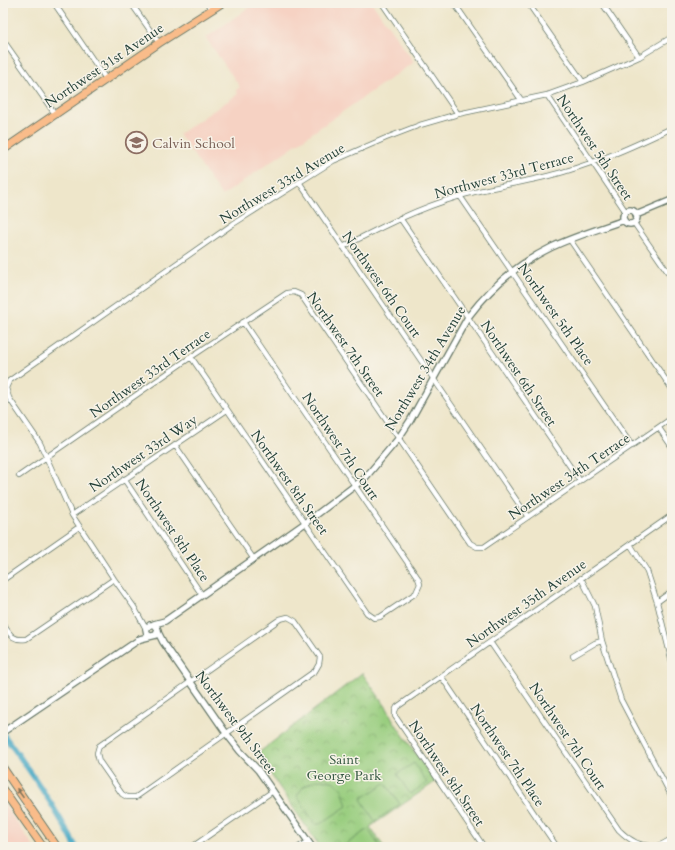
<svg xmlns="http://www.w3.org/2000/svg" width="675" height="850" font-family="Cardo,serif">
<style>
.built{fill:#f6d2c3}
.park{fill:url(#park-crowns);stroke:#5c8559}
.garden{fill:#98cd7e;stroke:#5c8559}
.lines{fill:none;stroke-linecap:round;stroke-linejoin:round}
.canal{stroke:#46a9c5;stroke-width:5.5}
.minor-casing{stroke:#677868;stroke-width:6}
.tertiary-casing{stroke:#677868;stroke-width:8}
.primary-casing{stroke:#677868;stroke-width:9}
.minor{stroke:#fff;stroke-width:4.5}
.tertiary{stroke:#fff;stroke-width:5.5}
.primary{stroke:#f9bc8a;stroke-width:7}
.oneway{fill:#81765b}
.labels{text-anchor:middle;stroke-width:3;stroke-linejoin:round;paint-order:stroke}
.street-label{font-size:14px;fill:#1f3d34;stroke:#f7f3e8}
.education-label{font-size:14px;fill:#785e54;stroke:#f7f3e8;text-anchor:start}
.park-label{font-size:14px;fill:#375a43;stroke:#f7f3e8}
</style>
<defs>
<pattern id="park-crowns" width="20" height="18" patternUnits="userSpaceOnUse"><rect width="20" height="18" fill="#98cd7e"/><path d="M2 6a3 3 0 1 1 6 0M12 15a3 3 0 1 1 6 0" fill="none" stroke="#7ba868"/></pattern>
</defs>
<rect width="100%" height="100%" fill="#f7f3e8"/>
<filter id="ink" filterUnits="userSpaceOnUse"><feTurbulence type="fractalNoise" baseFrequency=".025" numOctaves="2"/><feDisplacementMap in="SourceGraphic" scale="8" xChannelSelector="R" yChannelSelector="G"/><feConvolveMatrix kernelMatrix="1 2 1 2 8 2 1 2 1" color-interpolation-filters="sRGB"/></filter>
<filter id="wash" filterUnits="userSpaceOnUse"><feTurbulence type="fractalNoise" baseFrequency=".012" numOctaves="4" result="noise"/><feDisplacementMap in="SourceGraphic" scale="16" xChannelSelector="R" yChannelSelector="G"/><feGaussianBlur stdDeviation="0.9" result="paint"/><feColorMatrix in="noise" values="0 0 0 0 0 0 0 0 0 0 0 0 0 0 0 0 0 1.4 0 .05"/><feComposite in="paint" operator="in"/></filter>
<g filter="url(#wash)">
<rect width="100%" height="100%" fill="#eee6ca"/>
<!-- built -->
<path class="built" d="M255 3H372L414 62 222 196 179 134 238 94 236 90 240 87 206 38Z
M3 803 4 804 34 847H3Z"/>
<!-- park -->
<path class="park" d="M362 673 387 708 393 720 435 782 370 827 384 847H320L257 754Z"/>
<!-- garden -->
<path class="garden" d="M414 763 427 783 410 794 397 774Z
M316 780 333 781 342 789 347 806 320 824H315L297 796 303 787Z
M385 783 400 804 375 821 361 799Z
M368 829 380 847H342Z"/>
<g class="lines">
<!-- canal -->
<path class="canal" d="M3 734C30 770 55 807 76 847"/>
</g>
</g>
<g filter="url(#ink)">
<g class="lines">
<defs>
<path id="minor" d="M54 3 106 79
M131 3 159 43
M207 3 211 9
M382 3 458 114
M454 3 522 101
M528 3 583 82
M602 3 639 57
M3 40 55 114
M547 95 626 212
M299 182 528 517
M460 196 632 446
M400 218 580 481
M634 223 672 278
M570 240 672 389
M343 247C381 227 419 208 460 196 493 186 529 182 563 172 601 161 636 145 672 128
M191 357 367 613 374 618 380 617 416 593 420 584 418 578 243 322
M659 428 672 447
M175 445 253 558
M19 476 191 357 287 293 294 292 301 295 470 543 477 547H484L672 418
M124 479 202 595
M72 515 227 410
M630 544 647 571 657 602 672 662
M581 578 595 606 602 641 621 700 672 797
M3 580 79 527
M657 602 672 591
M288 617 295 621 320 657 319 664 315 671 136 797H127L122 794 99 761 97 753 99 746 280 619Z
M3 624C10 634 12 641 26 639L114 579
M146 629 134 607 114 579 72 515 40 443 9 398 6 388 9 381 233 224 333 161 386 138 420 125 458 114 547 95 583 82 639 57 672 37
M490 642 619 830C629 840 641 848 657 846 662 845 667 841 672 839
M573 656 595 643 602 641
M441 676 557 847
M192 847 273 791
M299 847 308 841
M484 847 395 716V711L397 707 672 515"/>
<path id="tertiary" d="M623 217a7 7 0 1 1 14 0a7 7 0 1 1-14 0Z
M636 215 672 200
M154 624 165 621 308 521 365 478 398 439 410 421 468 317C490 288 519 263 552 247 575 236 600 229 624 220
M158 632 163 642 226 733 240 751 258 770 312 847
M3 732 140 639 156 635 158 630C157 626 154 624 150 625L146 629 147 634 150 636"/>
<path id="primary" d="M3 150 159 43 222 3
M3 768 57 847
M3 790 43 847"/>
</defs>
<!-- minor casing -->
<use href="#minor" class="minor-casing"/>
<!-- tertiary casing -->
<use href="#tertiary" class="tertiary-casing"/>
<!-- primary casing -->
<use href="#primary" class="primary-casing"/>
<!-- minor -->
<use href="#minor" class="minor"/>
<!-- tertiary -->
<use href="#tertiary" class="tertiary"/>
<!-- primary -->
<use href="#primary" class="primary"/>
</g>
<!-- one-way arrows -->
<defs><path id="oneway-solid" d="M-6-.8H1V-3.2L6.5 0L1 3.2V.8H-6Z"/></defs>
<use class="oneway" href="#oneway-solid" transform="translate(20 793) rotate(-125)"/>
</g>
<!-- icons -->
<defs>
<symbol id="school-ring" viewBox="-11 -11 22 22"><circle r="9.5" fill="#f7f3e8" stroke="#8d6e63" stroke-width="1.5"/><path d="M0-5L7-2L0 1L-7-2ZM-4 1L0 2.5L4 1V4Q0 6-4 4Z" fill="#8d6e63"/></symbol>
</defs>
<g fill-rule="evenodd">
<use href="#school-ring" x="124" y="130" width="25" height="25"/>
</g>
<g class="labels">
<!-- street labels -->
<g class="street-label">
<text transform="translate(104 65) rotate(-34)" y="5">Northwest 31st Avenue</text>
<text transform="translate(595 147) rotate(56)" y="5">Northwest 5th Street</text>
<text transform="translate(504 175) rotate(-15)" y="5">Northwest 33rd Terrace</text>
<text transform="translate(282 183) rotate(-31)" y="5">Northwest 33rd Avenue</text>
<text transform="translate(382 284) rotate(55)" y="5">Northwest 6th Court</text>
<text transform="translate(556 314) rotate(55)" y="5">Northwest 5th Place</text>
<text transform="translate(346 344) rotate(55)" y="5">Northwest 7th Street</text>
<text transform="translate(425 368) rotate(-59)" y="5">Northwest 34th Avenue</text>
<text transform="translate(150 373) rotate(-35)" y="5">Northwest 33rd Terrace</text>
<text transform="translate(519 373) rotate(56)" y="5">Northwest 6th Street</text>
<text transform="translate(341 446) rotate(56)" y="5">Northwest 7th Court</text>
<text transform="translate(143 453) rotate(-34)" y="5">Northwest 33rd Way</text>
<text transform="translate(569 476) rotate(-34)" y="5">Northwest 34th Terrace</text>
<text transform="translate(290 482) rotate(55)" y="5">Northwest 8th Street</text>
<text transform="translate(173 530) rotate(56)" y="5">Northwest 8th Place</text>
<text transform="translate(526 603) rotate(-35)" y="5">Northwest 35th Avenue</text>
<text transform="translate(236 722) rotate(53)" y="5">Northwest 9th Street</text>
<text transform="translate(568 736) rotate(56)" y="5">Northwest 7th Court</text>
<text transform="translate(508 755) rotate(56)" y="5">Northwest 7th Place</text>
<text transform="translate(447 773) rotate(56)" y="5">Northwest 8th Street</text>
</g>
<!-- education labels -->
<g class="education-label">
<text x="152" y="148">Calvin School</text>
</g>
<!-- park labels -->
<g class="park-label">
<text x="344" y="764">Saint<tspan x="344" dy="16">George Park</tspan></text>
</g>
</g>
<!-- margin -->
<rect width="675" height="850" fill="none" stroke="#f7f3e8" stroke-width="16"/>
</svg>
